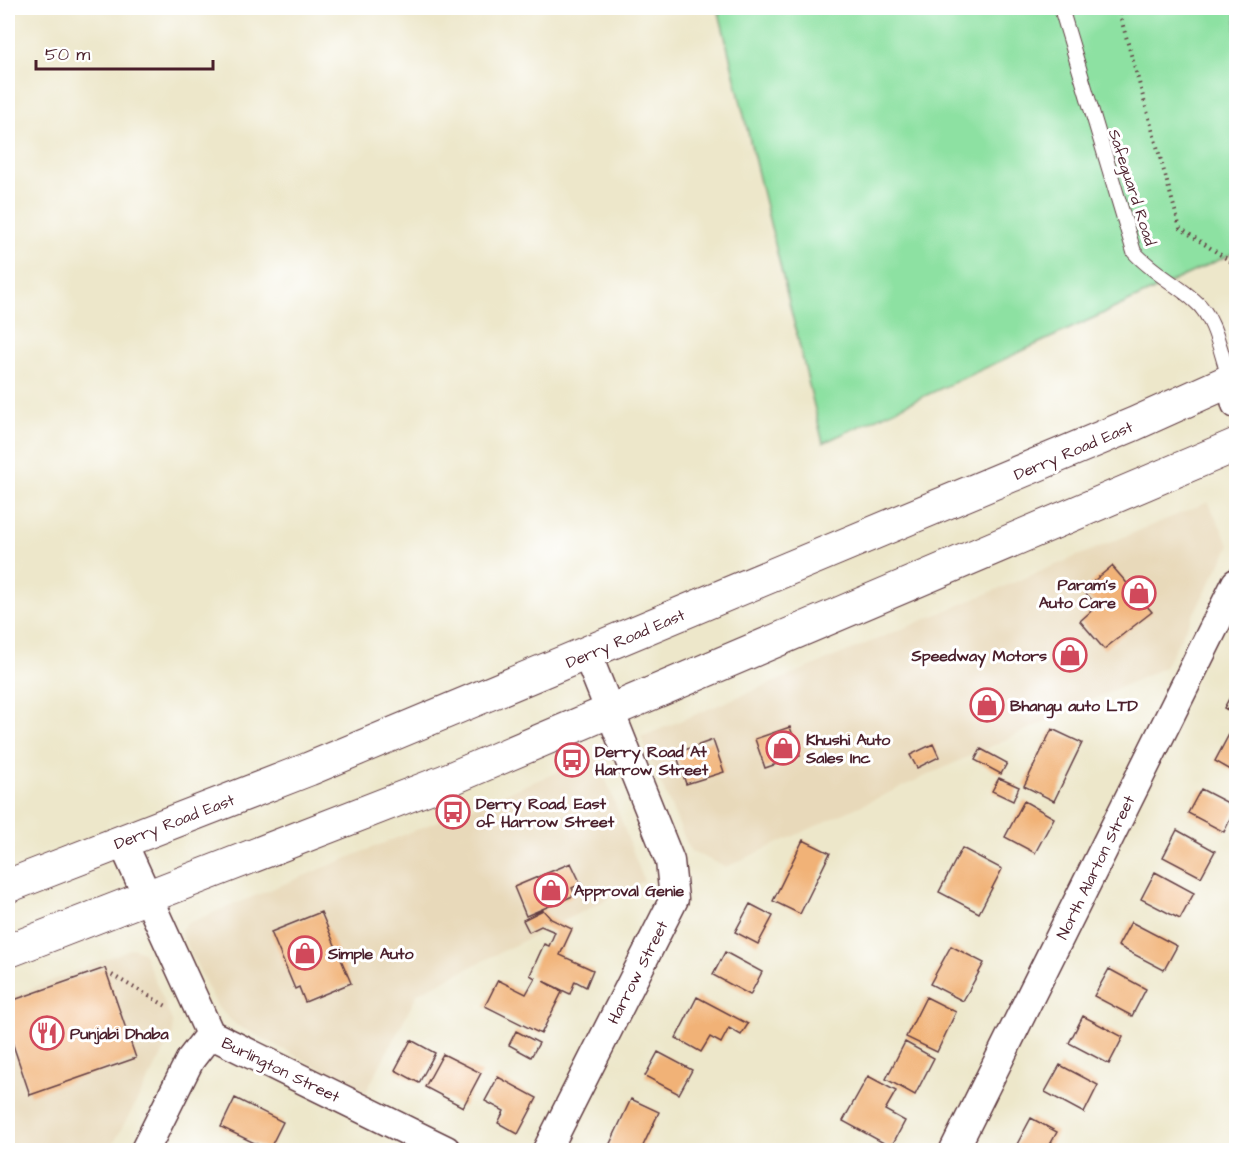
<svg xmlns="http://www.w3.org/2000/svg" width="1244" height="1158" font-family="'Architects Daughter',sans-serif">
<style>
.built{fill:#e8d9ba}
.green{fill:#8de1a2;stroke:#6c8066;stroke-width:1.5}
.building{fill:#f1b277}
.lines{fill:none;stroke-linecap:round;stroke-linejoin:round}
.lane-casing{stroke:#623d43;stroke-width:16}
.street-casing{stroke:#623d43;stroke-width:31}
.secondary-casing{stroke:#623d43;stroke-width:35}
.path{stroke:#623d43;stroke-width:4;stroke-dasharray:1.5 4.5;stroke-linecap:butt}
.lane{stroke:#fff;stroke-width:14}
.street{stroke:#fff;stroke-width:28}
.secondary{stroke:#fff;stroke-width:33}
.labels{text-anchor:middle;stroke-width:6;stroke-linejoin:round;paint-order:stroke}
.street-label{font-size:16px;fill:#4a1f2b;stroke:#fff}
.poi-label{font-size:16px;font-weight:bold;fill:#4a1f2b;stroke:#fff;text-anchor:start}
</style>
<rect width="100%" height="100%" fill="#fff"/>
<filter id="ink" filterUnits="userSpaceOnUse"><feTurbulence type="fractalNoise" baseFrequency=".0167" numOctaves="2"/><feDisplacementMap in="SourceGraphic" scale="12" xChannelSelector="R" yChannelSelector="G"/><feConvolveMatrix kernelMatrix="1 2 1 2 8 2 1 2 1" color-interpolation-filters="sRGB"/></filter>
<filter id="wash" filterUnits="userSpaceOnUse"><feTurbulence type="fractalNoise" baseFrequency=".008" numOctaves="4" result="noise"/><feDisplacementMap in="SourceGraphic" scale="24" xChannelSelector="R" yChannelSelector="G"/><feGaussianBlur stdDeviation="1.35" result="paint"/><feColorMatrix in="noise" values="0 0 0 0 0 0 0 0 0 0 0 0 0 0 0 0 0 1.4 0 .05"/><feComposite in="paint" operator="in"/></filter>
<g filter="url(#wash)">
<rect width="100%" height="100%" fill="#ede7ca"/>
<!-- built -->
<path class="built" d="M1208 502 1230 546 1165 667 726 867 690 851 641 737Z
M597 756 644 881 418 993 366 1092 236 1025 218 1008 181 933V929L186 924Z
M133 948 143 952 172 1021 173 1035 110 1150H8V998Z"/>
<!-- green -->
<path class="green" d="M718 8H1236V252L823 443Z"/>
<g id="blocks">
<!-- building -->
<path class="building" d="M1112 566 1152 612 1104 649 1080 621 1097 606 1083 590Z
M1236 686V715L1224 708Z
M1234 725 1236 727V773L1215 761Z
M790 727 800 756 765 768 755 739Z
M1052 729 1082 743 1054 801 1024 786Z
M713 740 724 772 686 784 676 753Z
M933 744 939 757 917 768 910 755Z
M981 749 1007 763 1001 774 975 760Z
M999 778 1019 787 1013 801 992 791Z
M1201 789 1236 807 1224 832 1188 813Z
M1024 801 1054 818 1035 853 1005 837Z
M1177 830 1215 851 1201 877 1163 857Z
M803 840 830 853 800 914 773 901Z
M962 848 1002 869 979 913 939 892Z
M571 863 581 884 572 888 575 895 526 916 514 887Z
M1155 872 1194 893 1180 919 1141 899Z
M750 904 773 916 758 944 735 932Z
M543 910 551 919 572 929 560 955 593 970 586 987 575 981 570 994 543 981 562 992 541 1034 485 1006 498 980 526 994 535 978 530 975 544 944 549 946 555 932 541 926 529 932 523 920Z
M321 912 351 983 305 1002 299 987 295 989 271 932Z
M1131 922 1177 946 1164 970 1118 946Z
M951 946 984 963 963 1001 930 984Z
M725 952 762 972 750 995 713 975Z
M105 968 136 1058 30 1095 8 1030V1002Z
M1109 969 1146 989 1132 1016 1094 996Z
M697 997 748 1024 741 1035 729 1028 721 1043 710 1037 701 1052 676 1038Z
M926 997 956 1012 937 1052 906 1037Z
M1083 1016 1123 1037 1109 1064 1069 1043Z
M516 1031 539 1043 531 1057 509 1045Z
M411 1040 435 1053 419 1083 395 1070Z
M905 1042 934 1058 915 1095 886 1079Z
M658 1052 692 1070 679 1094 645 1076Z
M443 1054 481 1073 463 1107 425 1087Z
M1060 1065 1098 1085 1084 1113 1045 1092Z
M868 1076 896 1091 885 1110 905 1121 891 1147 843 1121Z
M498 1077 537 1098 518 1134 498 1123 504 1111 485 1101Z
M235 1098 283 1122 269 1150 221 1127Z
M631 1099 659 1112 641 1150H607Z
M1031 1118 1057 1132 1047 1150 1015 1148Z"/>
</g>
</g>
<g filter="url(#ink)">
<use href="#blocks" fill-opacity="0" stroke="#623d43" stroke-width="1.5"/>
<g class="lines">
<defs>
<path id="lane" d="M1061 8 1134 252C1152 272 1175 283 1195 301 1216 318 1221 356 1230 380"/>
<path id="street" d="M1230 380 1236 404
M122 841 210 1034 446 1150
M145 1150 190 1060 210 1034
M547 1150 674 899 670 861 587 654
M954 1150 1236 583"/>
<path id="secondary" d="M8 886 309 769 1134 424 1236 378
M8 951 443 782 1236 445"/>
</defs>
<!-- lane casing -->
<use href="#lane" class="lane-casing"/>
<!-- street casing -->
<use href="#street" class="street-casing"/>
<!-- secondary casing -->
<use href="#secondary" class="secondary-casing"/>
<!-- path -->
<path class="path" d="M1118 8 1180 228 1236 265
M112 975 168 1007"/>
<!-- lane -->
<use href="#lane" class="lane"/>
<!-- street -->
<use href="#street" class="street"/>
<!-- secondary -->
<use href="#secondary" class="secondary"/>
</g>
</g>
<!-- icons -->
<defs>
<symbol id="shop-ring" viewBox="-11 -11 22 22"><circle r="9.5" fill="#fff" stroke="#d1495b" stroke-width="1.5"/><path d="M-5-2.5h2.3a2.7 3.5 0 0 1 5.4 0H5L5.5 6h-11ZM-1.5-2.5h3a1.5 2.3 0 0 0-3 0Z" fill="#d1495b"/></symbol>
<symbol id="bus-ring" viewBox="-11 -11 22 22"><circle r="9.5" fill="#fff" stroke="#d1495b" stroke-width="1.5"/><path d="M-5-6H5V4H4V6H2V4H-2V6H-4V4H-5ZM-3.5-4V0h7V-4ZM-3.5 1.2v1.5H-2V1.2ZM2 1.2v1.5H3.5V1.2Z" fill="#d1495b"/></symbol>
<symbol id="restaurant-ring" viewBox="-11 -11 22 22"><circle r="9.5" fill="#fff" stroke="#d1495b" stroke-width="1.5"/><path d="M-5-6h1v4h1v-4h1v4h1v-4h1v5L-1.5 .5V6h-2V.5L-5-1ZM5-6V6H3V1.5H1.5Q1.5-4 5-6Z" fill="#d1495b"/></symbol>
</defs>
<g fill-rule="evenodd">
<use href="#shop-ring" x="1120" y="574" width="38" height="38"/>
<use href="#shop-ring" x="1051" y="636" width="38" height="38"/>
<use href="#shop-ring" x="968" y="686" width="38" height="38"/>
<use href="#shop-ring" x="764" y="729" width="38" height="38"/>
<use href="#bus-ring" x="553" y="741" width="38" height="38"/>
<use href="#bus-ring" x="434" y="793" width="38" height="38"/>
<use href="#shop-ring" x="532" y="871" width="38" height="38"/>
<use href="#shop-ring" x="286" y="934" width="38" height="38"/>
<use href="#restaurant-ring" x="28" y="1014" width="38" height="38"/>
</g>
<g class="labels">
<!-- street labels -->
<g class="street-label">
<text transform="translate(1133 187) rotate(72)" y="6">Safeguard Road</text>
<text transform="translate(1073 450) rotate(-23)" y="6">Derry Road East</text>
<text transform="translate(625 638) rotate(-23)" y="6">Derry Road East</text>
<text transform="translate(174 821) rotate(-21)" y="6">Derry Road East</text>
<text transform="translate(1095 867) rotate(-64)" y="6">North Alarton Street</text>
<text transform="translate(637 972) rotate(-63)" y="6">Harrow Street</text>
<text transform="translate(281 1069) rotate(26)" y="6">Burlington Street</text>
</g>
<!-- poi labels -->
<g class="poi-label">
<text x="1116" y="590" text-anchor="end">Param’s<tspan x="1116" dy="18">Auto Care</tspan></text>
<text x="1047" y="661" text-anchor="end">Speedway Motors</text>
<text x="1010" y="711">Bhangu auto LTD</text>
<text x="806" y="745">Khushi Auto<tspan x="806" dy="18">Sales Inc</tspan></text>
<text x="595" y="757">Derry Road At<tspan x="595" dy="18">Harrow Street</tspan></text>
<text x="476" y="809">Derry Road, East<tspan x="476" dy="18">of Harrow Street</tspan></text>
<text x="574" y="896">Approval Genie</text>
<text x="328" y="959">Simple Auto</text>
<text x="70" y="1039">Punjabi Dhaba</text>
</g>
</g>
<!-- margin -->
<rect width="1244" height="1158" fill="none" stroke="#fff" stroke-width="30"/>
<!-- scale -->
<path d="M36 60v9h177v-9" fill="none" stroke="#4a1f2b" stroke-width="3"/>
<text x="45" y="60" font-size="18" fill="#4a1f2b" stroke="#ffffff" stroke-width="4.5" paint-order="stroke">50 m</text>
</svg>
